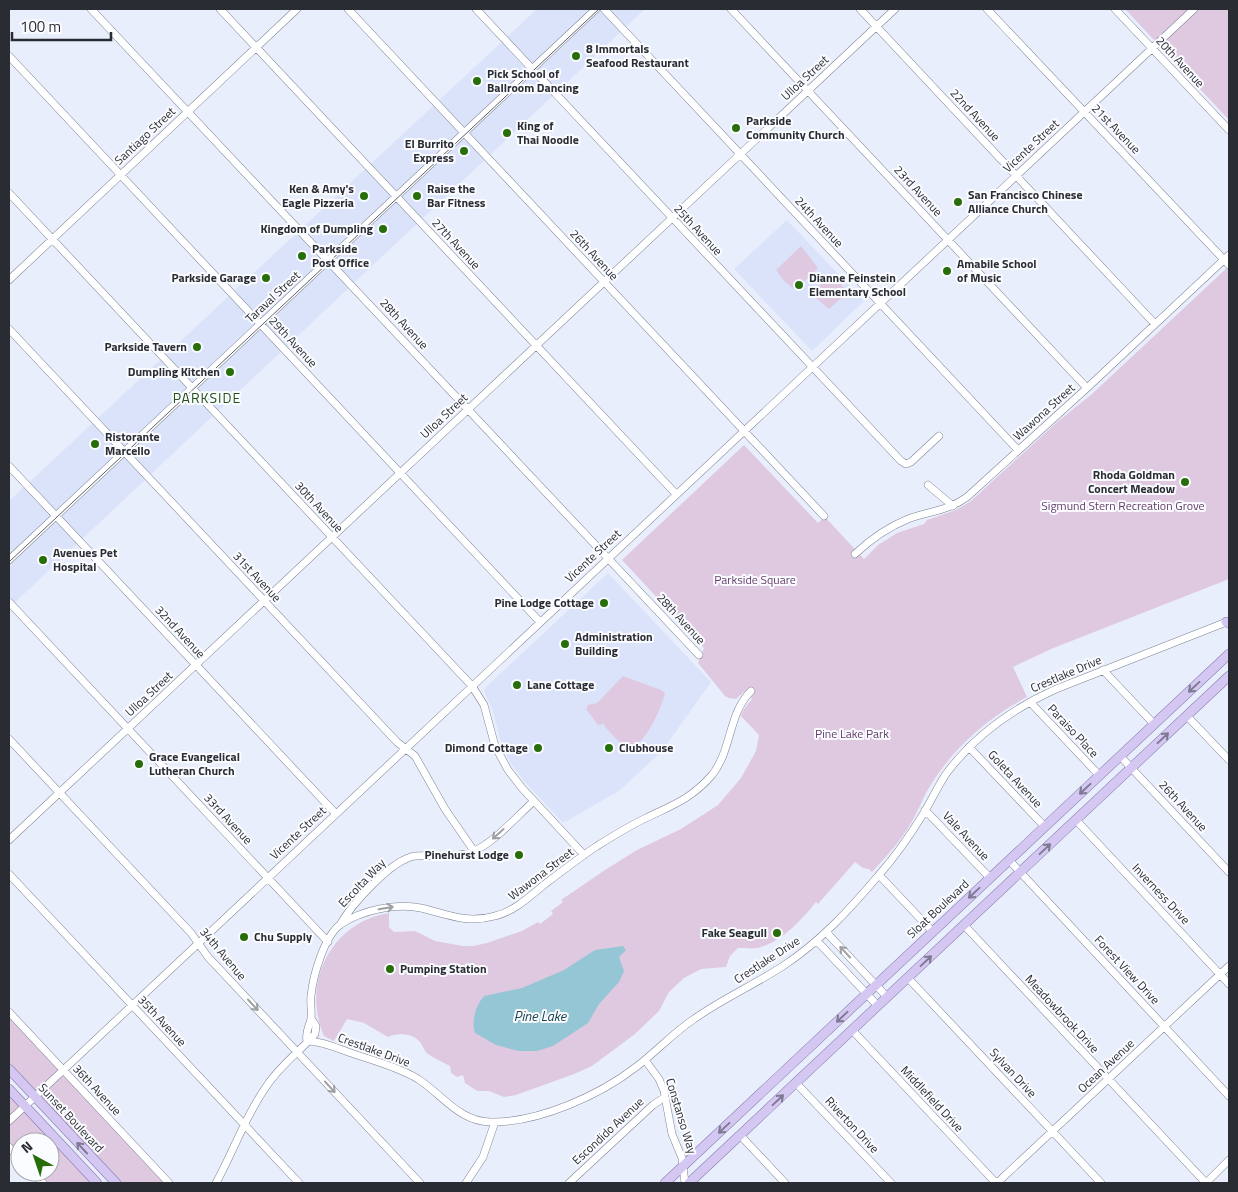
<svg xmlns="http://www.w3.org/2000/svg" width="1238" height="1192" font-family="'Titillium Web',sans-serif">
<style>
.built{fill:#dbe3fb}
.green{fill:#dfc9e1}
.water{fill:#95c6d5}
.lines{fill:none;stroke-linecap:round;stroke-linejoin:round}
.minor-casing{stroke:#7d8292;stroke-width:8}
.major-casing{stroke:#867aab;stroke-width:10}
.minor{stroke:#fff;stroke-width:7}
.major{stroke:#d4c8f3;stroke-width:9}
.tram{stroke:#5b5e67;stroke-width:1}
.oneway{stroke:#7f7a93}
.oneway2{stroke:#9fa0a3}
.poi-dot{fill:#276e0a;stroke:#fafcff;stroke-width:2}
.labels{text-anchor:middle;stroke-width:4;stroke-linejoin:round;paint-order:stroke}
.poi-label{font-size:12px;font-weight:bold;fill:#2a2c33;stroke:#fafcff;text-anchor:start}
.street-label{font-size:12px;fill:#2a2c33;stroke:#fafcff}
.park-label{font-size:12px;fill:#653d69;stroke:#fafcff}
.neighbourhood-label{font-size:14px;letter-spacing:1px;fill:#255118;stroke:#fafcff}
.water-label{font-size:14px;font-style:italic;fill:#194550;stroke:#fafcff}
</style>
<rect width="100%" height="100%" fill="#e9eefc"/>
<!-- built -->
<path class="built" d="M537 9H645L9 608V501Z
M787 220 864 301 812 351 734 269Z
M608 573 711 682 662 751 619 791 563 823 524 781 510 762 500 739 493 711 484 691 487 686Z"/>
<!-- green -->
<path class="green" d="M1125 9H1229V120Z
M801 246 818 268 795 290 784 281 776 270Z
M1229 266V579L1051 649 1013 667 1027 697C985 719 949 752 926 793 919 807 913 822 904 834 895 847 883 860 872 872L869 869 863 868 855 862 818 904 816 902C801 921 781 942 758 948 752 949 744 948 738 948L730 956 726 967 701 969 684 978 669 992 659 1011 635 1034 592 1066 574 1074 516 1095 504 1097 489 1091H477L465 1083 463 1075 457 1077 451 1073 450 1066C443 1062 435 1059 428 1054 423 1050 423 1045 419 1041 411 1033 397 1033 388 1037L364 1023 347 1019 334 1041 324 1036C301 983 331 922 389 913V927L394 932 415 931 435 941 463 946H473L487 943 522 931 538 922 540 924 553 914 551 911 563 902 561 900 605 870 637 850 681 829 718 805 741 778 756 751 759 735 741 716 744 709 752 699 745 691 736 699 728 698 725 696 698 663 704 648 622 560 744 445 818 523 825 517 864 559 878 545 897 533 924 524 927 520 956 510 971 501 1056 423 1092 394Z
M831 274 848 292 829 309 811 294Z
M623 676 661 690 665 693C661 709 646 744 628 750L625 748 605 727 604 724 598 725 586 709 588 705 597 703Z
M9 1012 169 1183H116L9 1069Z
M9 1089 97 1183H43L32 1172H50V1142H20V1159L9 1147Z"/>
<!-- water -->
<path class="water" d="M623 946 626 950 619 957 624 971 619 982 599 1004 588 1023 553 1046 537 1051H519L496 1045 475 1033C471 1021 476 1005 484 996L522 988 564 970 595 950Z"/>
<g class="lines">
<defs>
<path id="minor" d="M91 9 699 655
M220 9 676 494
M348 9 824 516
M476 9 901 461 906 464 911 462 939 436
M604 9 1018 450
M731 9 1087 388
M860 9 1155 324
M987 9 1229 265
M1115 9 1229 130
M9 56 540 622
M9 193 472 686 484 705 495 746 508 770 522 788 584 855
M9 280 297 9
M9 329 397 742 415 756 445 809 474 851
M9 466 336 814
M928 485 953 506
M855 554C871 539 888 527 908 519 929 511 948 511 967 497L1087 388 1229 255
M9 560 596 9
M9 602 328 942
M1103 670 1154 724
M1030 702 1099 775
M1187 716 1229 760
M9 739 191 933 208 957 420 1183
M969 747 1045 827
M1120 756 1229 872
M925 810 990 878
M1076 820 1229 984
M9 840 895 9
M1009 860 1229 1096
M9 874 299 1183
M879 875 933 932
M340 925C351 905 392 859 415 856 434 854 453 859 472 852 494 843 516 817 534 801
M964 925 1206 1183
M826 932 887 997
M817 941 878 1006
M908 978 1101 1183
M9 1012 169 1183
M852 1030 996 1183
M307 1041C321 1041 334 1047 348 1052 371 1060 396 1066 418 1079 443 1095 460 1123 493 1122 540 1122 600 1095 636 1067 656 1052 673 1033 694 1019 722 999 754 985 783 966 820 942 850 909 878 876 896 856 911 834 925 811 932 799 938 786 946 774 974 736 1014 708 1056 689L1229 621
M307 1041C305 1032 309 1027 311 1019 312 1012 310 1004 311 996 313 976 324 936 341 924 363 910 395 903 421 908 447 914 466 924 495 916 515 911 529 897 545 884 562 871 579 858 597 846 613 836 629 826 646 818 673 805 691 799 712 775 732 750 728 714 751 691
M645 1060 659 1079 664 1091 672 1134 682 1158 685 1183
M796 1083 891 1183
M9 1121 1194 9
M740 1135 785 1183
M9 1147 20 1159
M32 1172 43 1183
M216 1183C234 1150 246 1115 268 1084 281 1065 300 1051 315 1034L316 1026 311 1018
M466 1183 483 1157 495 1122
M569 1183 653 1105 665 1097
M997 1183 1229 966
M1206 1183 1229 1160"/>
<path id="major" d="M1226 622 1229 623
M9 1069 116 1183
M9 1089 97 1183
M665 1183 1229 654
M689 1183 1229 676"/>
</defs>
<!-- minor casing -->
<use href="#minor" class="minor-casing"/>
<!-- major casing -->
<use href="#major" class="major-casing"/>
<!-- minor -->
<use href="#minor" class="minor"/>
<!-- major -->
<use href="#major" class="major"/>
<!-- tram -->
<path class="tram" d="M9 562 599 9"/>
</g>
<!-- one-way arrows -->
<defs><path id="oneway-shaft" d="M-6 0H5M1.5-3L5.5 0L1.5 3" fill="none" stroke-width="1.6" stroke-linecap="round" stroke-linejoin="round" transform="scale(1.25)"/></defs>
<g class="oneway">
<use href="#oneway-shaft" transform="translate(1194 687) rotate(137)"/>
<use href="#oneway-shaft" transform="translate(1163 738) rotate(-43)"/>
<use href="#oneway-shaft" transform="translate(1085 789) rotate(137)"/>
<use href="#oneway-shaft" transform="translate(1045 849) rotate(-43)"/>
<use href="#oneway-shaft" transform="translate(974 893) rotate(137)"/>
<use href="#oneway-shaft" transform="translate(926 961) rotate(-43)"/>
<use href="#oneway-shaft" transform="translate(842 1017) rotate(137)"/>
<use href="#oneway-shaft" transform="translate(778 1100) rotate(-43)"/>
<use href="#oneway-shaft" transform="translate(724 1128) rotate(137)"/>
<use href="#oneway-shaft" transform="translate(82 1148) rotate(-133)"/>
</g>
<g class="oneway2">
<use href="#oneway-shaft" transform="translate(498 834) rotate(138)"/>
<use href="#oneway-shaft" transform="translate(386 908) rotate(-10)"/>
<use href="#oneway-shaft" transform="translate(845 952) rotate(-133)"/>
<use href="#oneway-shaft" transform="translate(253 1005) rotate(47)"/>
<use href="#oneway-shaft" transform="translate(330 1087) rotate(47)"/>
</g>
<!-- markers -->
<g class="poi-dot">
<circle cx="576" cy="56" r="5"/>
<circle cx="477" cy="81" r="5"/>
<circle cx="736" cy="128" r="5"/>
<circle cx="507" cy="133" r="5"/>
<circle cx="464" cy="151" r="5"/>
<circle cx="364" cy="196" r="5"/>
<circle cx="417" cy="196" r="5"/>
<circle cx="958" cy="202" r="5"/>
<circle cx="383" cy="229" r="5"/>
<circle cx="302" cy="256" r="5"/>
<circle cx="947" cy="271" r="5"/>
<circle cx="266" cy="278" r="5"/>
<circle cx="799" cy="285" r="5"/>
<circle cx="197" cy="347" r="5"/>
<circle cx="230" cy="372" r="5"/>
<circle cx="95" cy="444" r="5"/>
<circle cx="1185" cy="482" r="5"/>
<circle cx="43" cy="560" r="5"/>
<circle cx="604" cy="603" r="5"/>
<circle cx="565" cy="644" r="5"/>
<circle cx="517" cy="685" r="5"/>
<circle cx="538" cy="748" r="5"/>
<circle cx="609" cy="748" r="5"/>
<circle cx="139" cy="764" r="5"/>
<circle cx="519" cy="855" r="5"/>
<circle cx="777" cy="933" r="5"/>
<circle cx="244" cy="937" r="5"/>
<circle cx="390" cy="969" r="5"/>
</g>
<g class="labels">
<!-- poi labels -->
<g class="poi-label">
<text x="586" y="53">8 Immortals<tspan x="586" dy="14">Seafood Restaurant</tspan></text>
<text x="487" y="78">Pick School of<tspan x="487" dy="14">Ballroom Dancing</tspan></text>
<text x="746" y="125">Parkside<tspan x="746" dy="14">Community Church</tspan></text>
<text x="517" y="130">King of<tspan x="517" dy="14">Thai Noodle</tspan></text>
<text x="454" y="148" text-anchor="end">El Burrito<tspan x="454" dy="14">Express</tspan></text>
<text x="354" y="193" text-anchor="end">Ken &amp; Amy's<tspan x="354" dy="14">Eagle Pizzeria</tspan></text>
<text x="427" y="193">Raise the<tspan x="427" dy="14">Bar Fitness</tspan></text>
<text x="968" y="199">San Francisco Chinese<tspan x="968" dy="14">Alliance Church</tspan></text>
<text x="373" y="233" text-anchor="end">Kingdom of Dumpling</text>
<text x="312" y="253">Parkside<tspan x="312" dy="14">Post Office</tspan></text>
<text x="957" y="268">Amabile School<tspan x="957" dy="14">of Music</tspan></text>
<text x="256" y="282" text-anchor="end">Parkside Garage</text>
<text x="809" y="282">Dianne Feinstein<tspan x="809" dy="14">Elementary School</tspan></text>
<text x="187" y="351" text-anchor="end">Parkside Tavern</text>
<text x="220" y="376" text-anchor="end">Dumpling Kitchen</text>
<text x="105" y="441">Ristorante<tspan x="105" dy="14">Marcello</tspan></text>
<text x="1175" y="479" text-anchor="end">Rhoda Goldman<tspan x="1175" dy="14">Concert Meadow</tspan></text>
<text x="53" y="557">Avenues Pet<tspan x="53" dy="14">Hospital</tspan></text>
<text x="594" y="607" text-anchor="end">Pine Lodge Cottage</text>
<text x="575" y="641">Administration<tspan x="575" dy="14">Building</tspan></text>
<text x="527" y="689">Lane Cottage</text>
<text x="528" y="752" text-anchor="end">Dimond Cottage</text>
<text x="619" y="752">Clubhouse</text>
<text x="149" y="761">Grace Evangelical<tspan x="149" dy="14">Lutheran Church</tspan></text>
<text x="509" y="859" text-anchor="end">Pinehurst Lodge</text>
<text x="767" y="937" text-anchor="end">Fake Seagull</text>
<text x="254" y="941">Chu Supply</text>
<text x="400" y="973">Pumping Station</text>
</g>
<!-- street labels -->
<g class="street-label">
<text transform="translate(1180 62) rotate(47)" y="4">20th Avenue</text>
<text transform="translate(805 78) rotate(-43)" y="4">Ulloa Street</text>
<text transform="translate(975 115) rotate(47)" y="4">22nd Avenue</text>
<text transform="translate(1116 129) rotate(46)" y="4">21st Avenue</text>
<text transform="translate(145 136) rotate(-43)" y="4">Santiago Street</text>
<text transform="translate(1031 146) rotate(-43)" y="4">Vicente Street</text>
<text transform="translate(918 191) rotate(47)" y="4">23rd Avenue</text>
<text transform="translate(819 222) rotate(47)" y="4">24th Avenue</text>
<text transform="translate(698 230) rotate(47)" y="4">25th Avenue</text>
<text transform="translate(456 244) rotate(47)" y="4">27th Avenue</text>
<text transform="translate(594 255) rotate(47)" y="4">26th Avenue</text>
<text transform="translate(273 297) rotate(-43)" y="4">Taraval Street</text>
<text transform="translate(404 324) rotate(47)" y="4">28th Avenue</text>
<text transform="translate(293 342) rotate(47)" y="4">29th Avenue</text>
<text transform="translate(1044 412) rotate(-42)" y="4">Wawona Street</text>
<text transform="translate(444 416) rotate(-43)" y="4">Ulloa Street</text>
<text transform="translate(319 507) rotate(47)" y="4">30th Avenue</text>
<text transform="translate(593 556) rotate(-43)" y="4">Vicente Street</text>
<text transform="translate(257 577) rotate(47)" y="4">31st Avenue</text>
<text transform="translate(681 619) rotate(47)" y="4">28th Avenue</text>
<text transform="translate(180 632) rotate(47)" y="4">32nd Avenue</text>
<text transform="translate(1066 674) rotate(-23)" y="4">Crestlake Drive</text>
<text transform="translate(149 694) rotate(-43)" y="4">Ulloa Street</text>
<text transform="translate(1073 731) rotate(47)" y="4">Paraiso Place</text>
<text transform="translate(1015 779) rotate(47)" y="4">Goleta Avenue</text>
<text transform="translate(1183 806) rotate(47)" y="4">26th Avenue</text>
<text transform="translate(228 819) rotate(47)" y="4">33rd Avenue</text>
<text transform="translate(298 833) rotate(-43)" y="4">Vicente Street</text>
<text transform="translate(966 836) rotate(47)" y="4">Vale Avenue</text>
<text transform="translate(541 874) rotate(-37)" y="4">Wawona Street</text>
<text transform="translate(362 883) rotate(-46)" y="4">Escolta Way</text>
<text transform="translate(1161 894) rotate(47)" y="4">Inverness Drive</text>
<text transform="translate(938 909) rotate(-43)" y="4">Sloat Boulevard</text>
<text transform="translate(223 954) rotate(50)" y="4">34th Avenue</text>
<text transform="translate(767 960) rotate(-33)" y="4">Crestlake Drive</text>
<text transform="translate(1127 970) rotate(47)" y="4">Forest View Drive</text>
<text transform="translate(1062 1014) rotate(47)" y="4">Meadowbrook Drive</text>
<text transform="translate(162 1021) rotate(47)" y="4">35th Avenue</text>
<text transform="translate(374 1050) rotate(20)" y="4">Crestlake Drive</text>
<text transform="translate(1106 1066) rotate(-43)" y="4">Ocean Avenue</text>
<text transform="translate(1013 1073) rotate(47)" y="4">Sylvan Drive</text>
<text transform="translate(97 1090) rotate(47)" y="4">36th Avenue</text>
<text transform="translate(932 1099) rotate(47)" y="4">Middlefield Drive</text>
<text transform="translate(681 1116) rotate(73)" y="4">Constanso Way</text>
<text transform="translate(71 1118) rotate(47)" y="4">Sunset Boulevard</text>
<text transform="translate(852 1125) rotate(47)" y="4">Riverton Drive</text>
<text transform="translate(608 1131) rotate(-43)" y="4">Escondido Avenue</text>
</g>
<!-- park labels -->
<g class="park-label">
<text x="1123" y="510">Sigmund Stern Recreation Grove</text>
<text x="755" y="584">Parkside Square</text>
<text x="852" y="738">Pine Lake Park</text>
</g>
<!-- neighbourhood labels -->
<g class="neighbourhood-label">
<text x="207" y="403">PARKSIDE</text>
</g>
<!-- water labels -->
<g class="water-label">
<text x="540" y="1021">Pine Lake</text>
</g>
</g>
<!-- border -->
<rect width="1238" height="1192" fill="none" stroke="#2a2c33" stroke-width="20"/>
<!-- north arrow -->
<g transform="translate(35 1157) rotate(320)"><circle r="24" fill="#fafcff" stroke="#a7a9ad"/>
<path d="M0-4L9 19L0 12L-9 19Z" fill="#276e0a"/>
<text y="-8" font-size="14" font-weight="bold" text-anchor="middle" fill="#2a2c33">N</text>
</g>
<!-- scale -->
<path d="M12 32v8h99v-8" fill="none" stroke="#2a2c33" stroke-width="2.5"/>
<text x="20" y="32" font-size="15" fill="#2a2c33" stroke="#fafcff" stroke-width="4" paint-order="stroke">100 m</text>
</svg>
